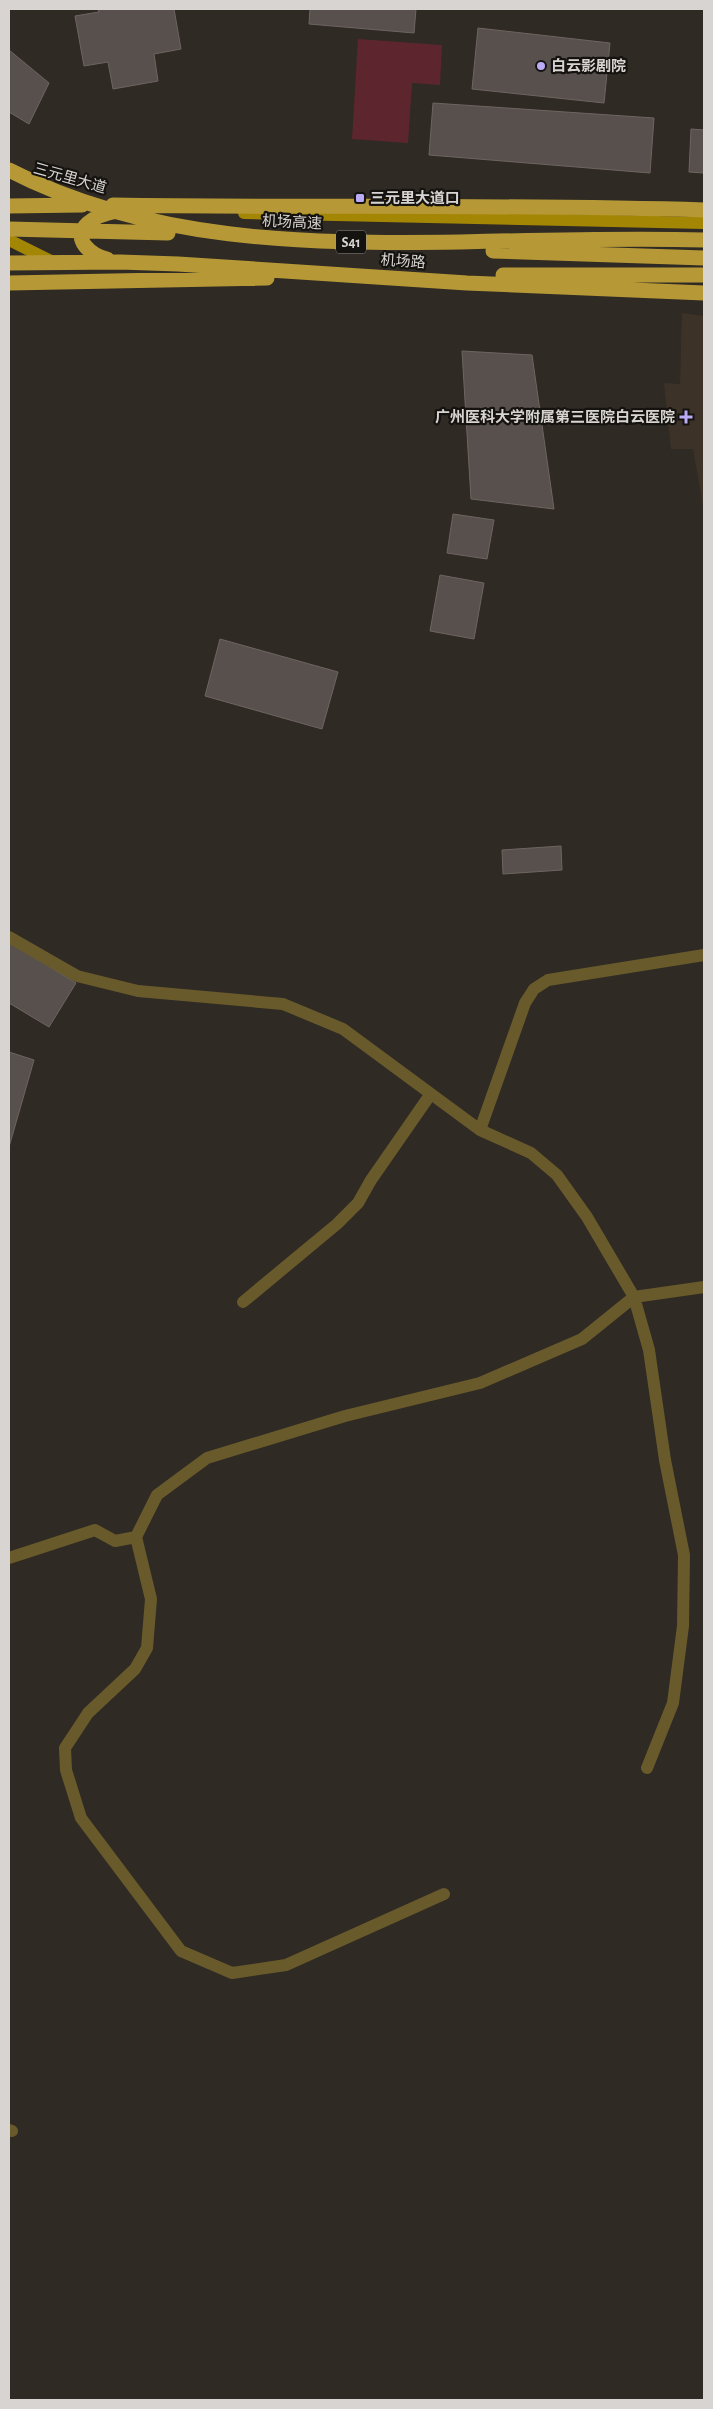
<svg xmlns="http://www.w3.org/2000/svg" width="713" height="2409" font-family="'Alegreya Sans','Noto Sans SC',sans-serif">
<style>
.built{fill:#3c3228}
.green{fill:#5d262e}
.building{fill:#58504d;stroke:#6e6562}
.lines{fill:none;stroke-linecap:round;stroke-linejoin:round}
.minor{stroke:#685a2b;stroke-width:12}
.major{stroke:#a48605;stroke-width:12}
.highway{stroke:#b69936;stroke-width:15}
.poi-dot{fill:#bbaaf6;stroke:#151310;stroke-width:2}
.labels{text-anchor:middle;stroke-width:4.5;stroke-linejoin:round;paint-order:stroke}
.shield{fill:#151310;stroke:#9e9a97;stroke-width:1}
.shield-label{font-size:14px;font-weight:bold;fill:#d8d4d1}
.poi-label{font-size:15px;font-weight:bold;fill:#d8d4d1;stroke:#151310;text-anchor:start}
.street-label{font-size:15px;fill:#d8d4d1;stroke:#151310}
</style>
<rect width="100%" height="100%" fill="#2f2a24"/>
<!-- built -->
<path class="built" d="M682 313 704 316V511L693 449H671L664 383 680 384Z"/>
<!-- green -->
<path class="green" d="M358 39 442 45 440 85 412 83 408 143 352 139Z"/>
<!-- building -->
<path class="building" d="M98 9H174L181 49 154 54 158 81 113 89 108 62 84 66 75 16 99 12Z
M310 9H416L414 33 309 24Z
M478 28 610 43 604 103 472 89Z
M9 50 49 83 29 124 9 112Z
M433 103 654 118 650 173 429 155Z
M691 129 704 130V173L689 172Z
M462 351 532 355 554 509 471 499Z
M453 514 494 520 487 559 447 553Z
M440 575 484 583 474 639 430 631Z
M220 639 338 672 322 729 205 696Z
M561 846 562 870 503 874 502 850Z
M9 942 76 983 49 1027 9 1003Z
M9 1052 34 1060 9 1147Z"/>
<g class="lines">
<!-- minor -->
<path class="minor" d="M9 937 77 976 138 991 283 1004 343 1029 480 1130 531 1153 557 1175 587 1217 634 1297 649 1350 665 1460 684 1555 683 1626 673 1703 647 1768
M480 1130 525 1003 534 989 548 980 704 955
M243 1302 337 1224 358 1203 371 1180 430 1095
M9 1558 95 1530 115 1541 136 1537
M444 1894 286 1965 232 1973 181 1951 81 1818 66 1770 65 1748 88 1713 135 1669 147 1648 151 1599 136 1537 157 1495 207 1458 345 1416 480 1383 582 1339 634 1297 704 1287
M9 2130 12 2131"/>
<!-- major -->
<path class="major" d="M244 213 704 223
M9 240 53 262"/>
<!-- highway -->
<path class="highway" d="M9 170C148 242 306 244 459 242 541 240 622 238 704 240
M113 205C310 208 507 204 704 210
M9 206 82 205
M9 229 168 233
M493 251 704 258
M107 259C92 256 70 239 88 223 96 216 107 213 117 211
M9 263 120 262 178 264 467 283 704 293
M503 275H704
M9 283 267 278"/>
</g>
<!-- markers -->
<g class="poi-dot">
<circle cx="541" cy="66" r="5"/>
<rect x="355" y="193" width="10" height="10" rx="2.5"/>
<path d="M683.5 409.5h5v5h5v5h-5v5h-5v-5h-5v-5h5z"/>
</g>
<g class="labels">
<!-- shield labels -->
<rect class="shield" x="336" y="230.5" width="30" height="23" rx="4"/>
<g class="shield-label">
<text x="351" y="247">S41</text>
</g>
<!-- poi labels -->
<g class="poi-label">
<text x="551" y="71">白云影剧院</text>
<text x="370" y="203">三元里大道口</text>
<text x="675" y="422" text-anchor="end">广州医科大学附属第三医院白云医院</text>
</g>
<!-- street labels -->
<g class="street-label">
<text transform="translate(70 178) rotate(16)" y="5">三元里大道</text>
<text transform="translate(292 222) rotate(3)" y="5">机场高速</text>
<text transform="translate(403 261) rotate(4)" y="5">机场路</text>
</g>
</g>
<!-- border -->
<rect width="713" height="2409" fill="none" stroke="#d8d4d1" stroke-width="20"/>
</svg>
